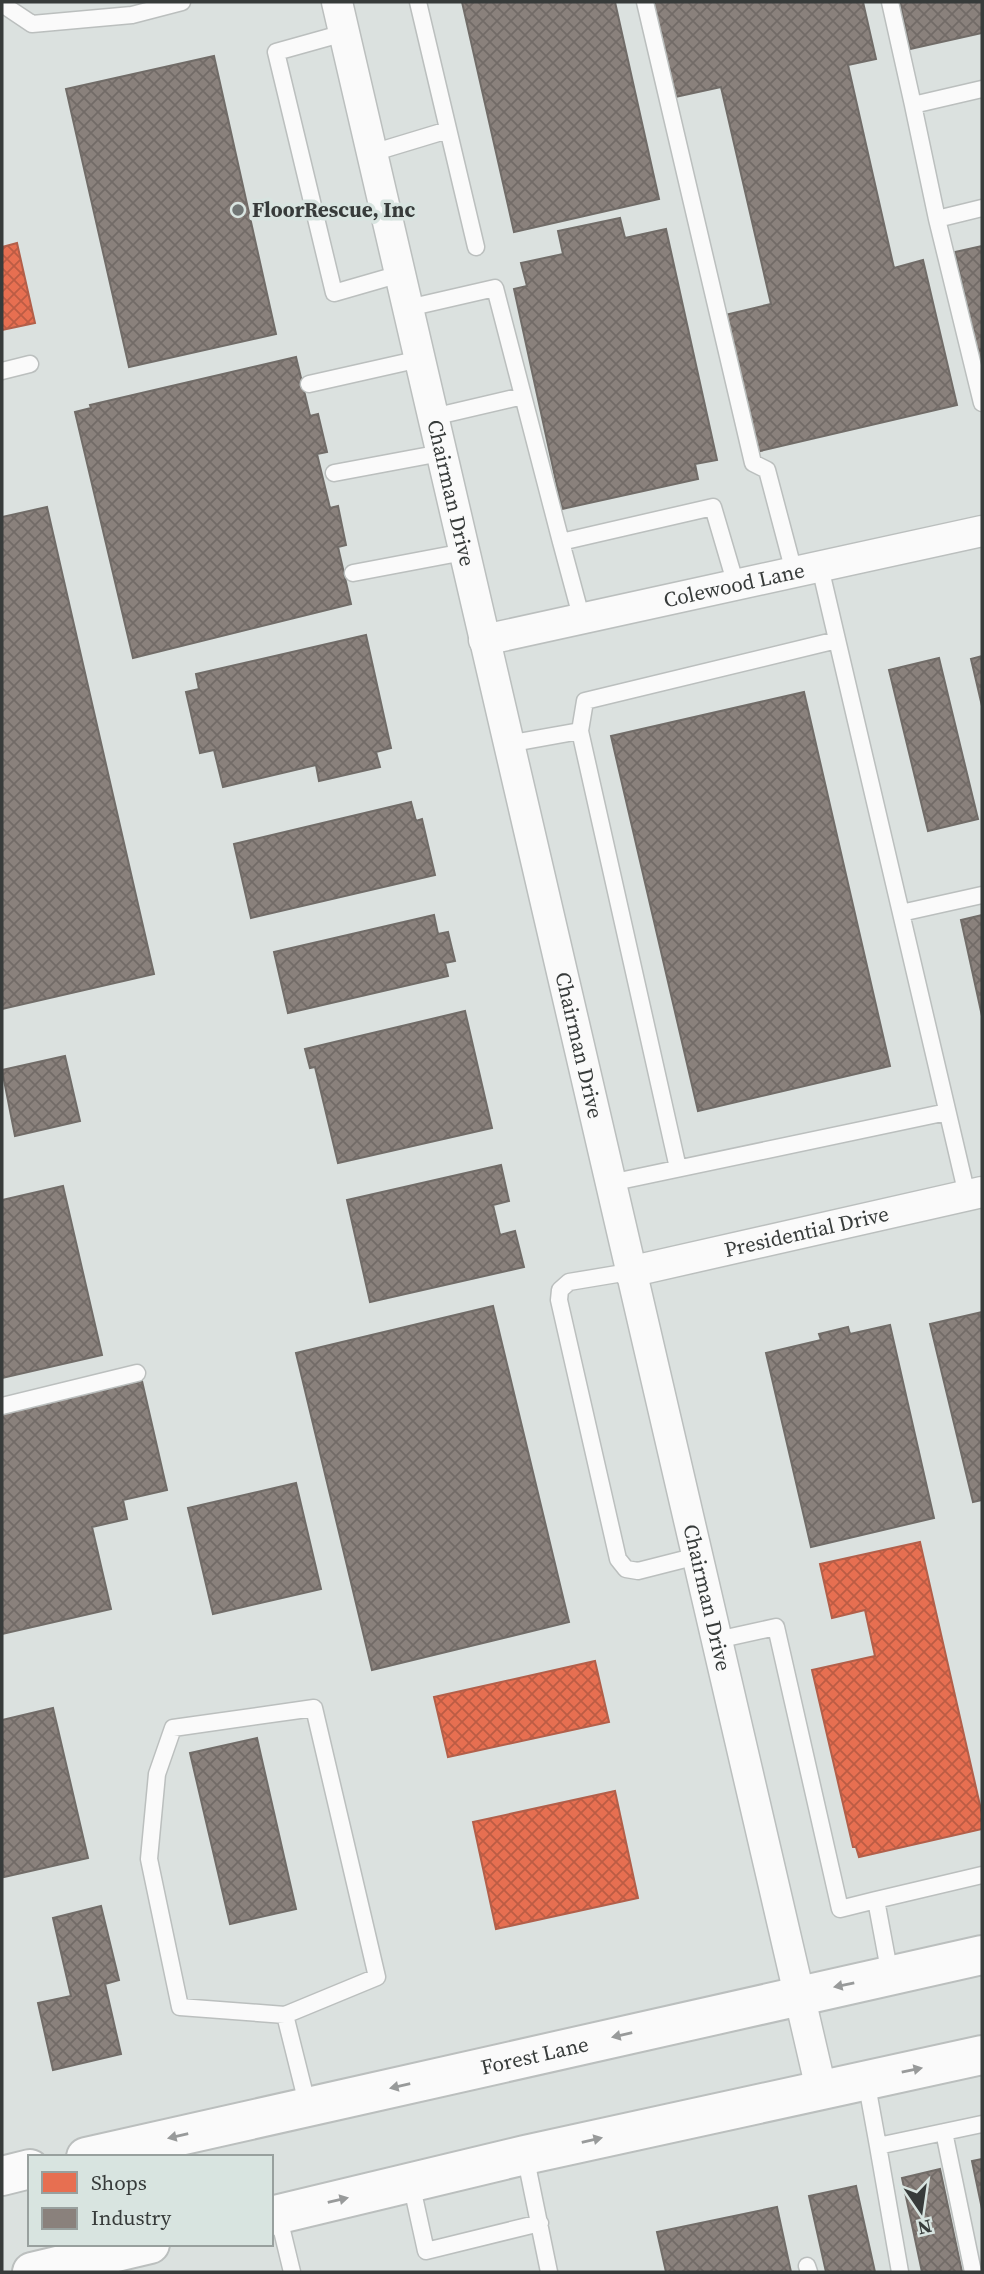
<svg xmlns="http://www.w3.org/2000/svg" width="984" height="2274" font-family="'Source Serif 4',serif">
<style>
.shops{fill:url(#shops-cross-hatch);stroke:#b25f4a;stroke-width:2}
.industry{fill:url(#industry-cross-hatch);stroke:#716c68;stroke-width:2}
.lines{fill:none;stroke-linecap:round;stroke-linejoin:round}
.lane-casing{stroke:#bbbfbe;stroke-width:19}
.street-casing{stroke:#bbbfbe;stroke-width:33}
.secondary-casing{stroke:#bbbfbe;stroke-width:42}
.lane{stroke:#fafafa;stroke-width:16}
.street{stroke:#fafafa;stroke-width:30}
.secondary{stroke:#fafafa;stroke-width:38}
.oneway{fill:#989a9a}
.poi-dot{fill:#707574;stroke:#d8e4e0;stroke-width:2.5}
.labels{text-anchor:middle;stroke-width:7;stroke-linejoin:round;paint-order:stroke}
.poi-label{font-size:21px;font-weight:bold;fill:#373b3a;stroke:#d8e4e0;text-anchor:start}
.street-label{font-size:21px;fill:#373b3a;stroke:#d8e4e0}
</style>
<defs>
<pattern id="shops-cross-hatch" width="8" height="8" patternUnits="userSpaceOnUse" patternTransform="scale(1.75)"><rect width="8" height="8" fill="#e76f51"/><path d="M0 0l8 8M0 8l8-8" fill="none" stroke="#bc5c44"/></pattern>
<pattern id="industry-cross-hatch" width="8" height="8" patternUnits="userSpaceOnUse" patternTransform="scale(1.75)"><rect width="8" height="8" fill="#8a817c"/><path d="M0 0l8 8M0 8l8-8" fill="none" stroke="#726b67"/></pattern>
</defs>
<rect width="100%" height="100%" fill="#dbe1df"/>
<!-- shops -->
<path class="shops" d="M17 243 35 323 2 330V247Z
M920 1542 982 1814V1829L859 1857 856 1847H853L812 1670 875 1656 865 1610 832 1618 820 1564Z
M595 1661 609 1722 448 1757 434 1697Z
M615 1791 638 1898 496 1929 473 1822Z"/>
<!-- industry -->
<path class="industry" d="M462 2H615L659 199 514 232Z
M653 2H863L876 59 848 65 894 268 923 260 957 405 756 452 725 315 771 304 721 87 675 97Z
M900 2H982V33L910 49Z
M214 56 276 334 129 367 66 89Z
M620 218 625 238 666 229 717 460 695 464 698 479 562 509 514 289 527 286 521 263 563 254 558 231Z
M982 246V373L955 252Z
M296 357 310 416 318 414 327 452 317 454 330 508 338 506 346 545 338 547 351 604 133 658 75 412 91 408 90 405Z
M47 507 154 974 2 1009V517Z
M366 635 391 748 376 752 380 767 319 781 316 765 223 787 214 750 200 753 186 692 199 689 196 674Z
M982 656V706L971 659Z
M939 658 978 819 928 831 889 670Z
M804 692 890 1066 698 1111 611 736Z
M411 802 416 821 422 819 435 875 251 918 234 844Z
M434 915 438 934 448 932 455 961 445 963 448 976 288 1013 274 952Z
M982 915V1016L961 920Z
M465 1011 492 1128 338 1163 315 1067 310 1068 305 1049Z
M65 1056 80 1121 15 1136 2 1070Z
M501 1165 509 1201 493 1205 500 1235 515 1231 524 1267 370 1302 347 1200Z
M63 1186 102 1355 2 1378V1200Z
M493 1306 569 1622 372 1670 296 1353Z
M982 1312V1500L973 1502 930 1324Z
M890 1325 934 1518 811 1547 766 1353 821 1340 819 1334 848 1327 850 1334Z
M142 1381 167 1490 123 1500 127 1519 92 1527 111 1609 2 1634V1413Z
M296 1483 321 1589 213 1614 188 1508Z
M53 1708 88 1858 4 1877 2 1865V1720Z
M257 1738 296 1909 230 1924 190 1753Z
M101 1906 119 1980 105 1984 121 2054 53 2070 38 2003 71 1996 53 1918Z
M982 2159V2209L972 2161Z
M940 2169 962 2272H922L902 2178Z
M856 2186 875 2272H826L809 2196Z
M777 2207 791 2272H666L657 2232Z"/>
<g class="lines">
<defs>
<path id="lane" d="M418 2 476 247
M645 2 753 463 767 470 794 572
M890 2 913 105
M2 4 32 24 132 15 182 2
M344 33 276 52 334 293 400 274
M982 89 913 105 937 219 982 208
M372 153 448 130
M937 219 982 403
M408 308 495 288 561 542 713 507 736 585
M2 371 30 364
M309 384 420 359
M433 417 523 396
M334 473 441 453
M561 542 582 620
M820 567 967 1195
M353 573 464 552
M580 731 678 1168
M508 744 580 731 585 701 837 640
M901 913 982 895
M610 1183 947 1112
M629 1272 569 1282 560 1290 559 1300 618 1559 626 1569 638 1571 697 1556
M2 1406 137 1373
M717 1640 776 1627 840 1909 876 1900 890 1975
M876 1900 982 1875
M285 2015 180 2007 149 1859 157 1774 173 1728 314 1708 377 1977 285 2015 308 2107
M866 2080 878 2146 982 2124
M944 2132 973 2272
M878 2146 900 2272
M525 2155 549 2272
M411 2183 426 2251 540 2223
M278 2214 292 2272
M807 2266 809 2272"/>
<g id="street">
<path id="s1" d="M337 2 821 2089"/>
<path id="s2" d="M484 640 982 531"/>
<path id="s3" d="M629 1272 982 1192"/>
</g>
<g id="secondary">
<path id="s4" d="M86 2157 982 1955"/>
<path d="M2 2176 30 2169"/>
<path d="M271 2216 525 2155 982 2055"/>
<path d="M32 2272 150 2244"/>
</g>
</defs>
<!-- lane casing -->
<use href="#lane" class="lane-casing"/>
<!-- street casing -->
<use href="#street" class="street-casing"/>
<!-- secondary casing -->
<use href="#secondary" class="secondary-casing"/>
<!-- lane -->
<use href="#lane" class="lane"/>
<!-- street -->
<use href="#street" class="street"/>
<!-- secondary -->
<use href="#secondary" class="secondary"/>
</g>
<!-- one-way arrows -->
<defs><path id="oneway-solid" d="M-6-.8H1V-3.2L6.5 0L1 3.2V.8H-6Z" transform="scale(1.75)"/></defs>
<g class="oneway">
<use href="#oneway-solid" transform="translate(844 1985) rotate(168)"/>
<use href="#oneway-solid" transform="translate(622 2035) rotate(167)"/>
<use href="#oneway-solid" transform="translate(912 2070) rotate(-12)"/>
<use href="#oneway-solid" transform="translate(400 2086) rotate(167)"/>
<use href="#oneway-solid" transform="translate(178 2136) rotate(167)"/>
<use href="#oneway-solid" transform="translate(592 2140) rotate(-13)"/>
<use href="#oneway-solid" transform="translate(338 2200) rotate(-13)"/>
</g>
<!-- markers -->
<circle class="poi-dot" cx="238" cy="210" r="7"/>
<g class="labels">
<!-- poi labels -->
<g class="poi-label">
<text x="252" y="217">FloorRescue, Inc</text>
</g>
<!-- street labels -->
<g class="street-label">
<text dy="7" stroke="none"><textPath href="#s1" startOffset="504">Chairman Drive</textPath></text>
<text dy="7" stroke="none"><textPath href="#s2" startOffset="256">Colewood Lane</textPath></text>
<text dy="7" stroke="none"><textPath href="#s1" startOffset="1071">Chairman Drive</textPath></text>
<text dy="7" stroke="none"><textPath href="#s3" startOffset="182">Presidential Drive</textPath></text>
<text dy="7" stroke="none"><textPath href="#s1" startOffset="1638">Chairman Drive</textPath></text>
<text dy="7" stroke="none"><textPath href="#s4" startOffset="460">Forest Lane</textPath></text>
</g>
</g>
<!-- border -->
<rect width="984" height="2274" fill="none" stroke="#373b3a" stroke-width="7"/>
<!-- legend -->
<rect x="28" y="2155" width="245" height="91" fill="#d8e4e0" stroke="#98a09e" stroke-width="2"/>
<rect x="42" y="2172" width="35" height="21" fill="#e76f51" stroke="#98a09e" stroke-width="2"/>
<text x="91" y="2190" font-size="21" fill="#373b3a">Shops</text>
<rect x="42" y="2208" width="35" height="21" fill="#8a817c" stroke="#98a09e" stroke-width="2"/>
<text x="91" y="2225" font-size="21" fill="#373b3a">Industry</text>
<!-- north arrow -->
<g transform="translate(921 2211) rotate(167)" stroke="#d8e4e0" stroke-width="5" paint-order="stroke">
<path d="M0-5L12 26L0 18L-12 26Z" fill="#373b3a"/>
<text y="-10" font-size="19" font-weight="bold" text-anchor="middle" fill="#373b3a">N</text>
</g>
</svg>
